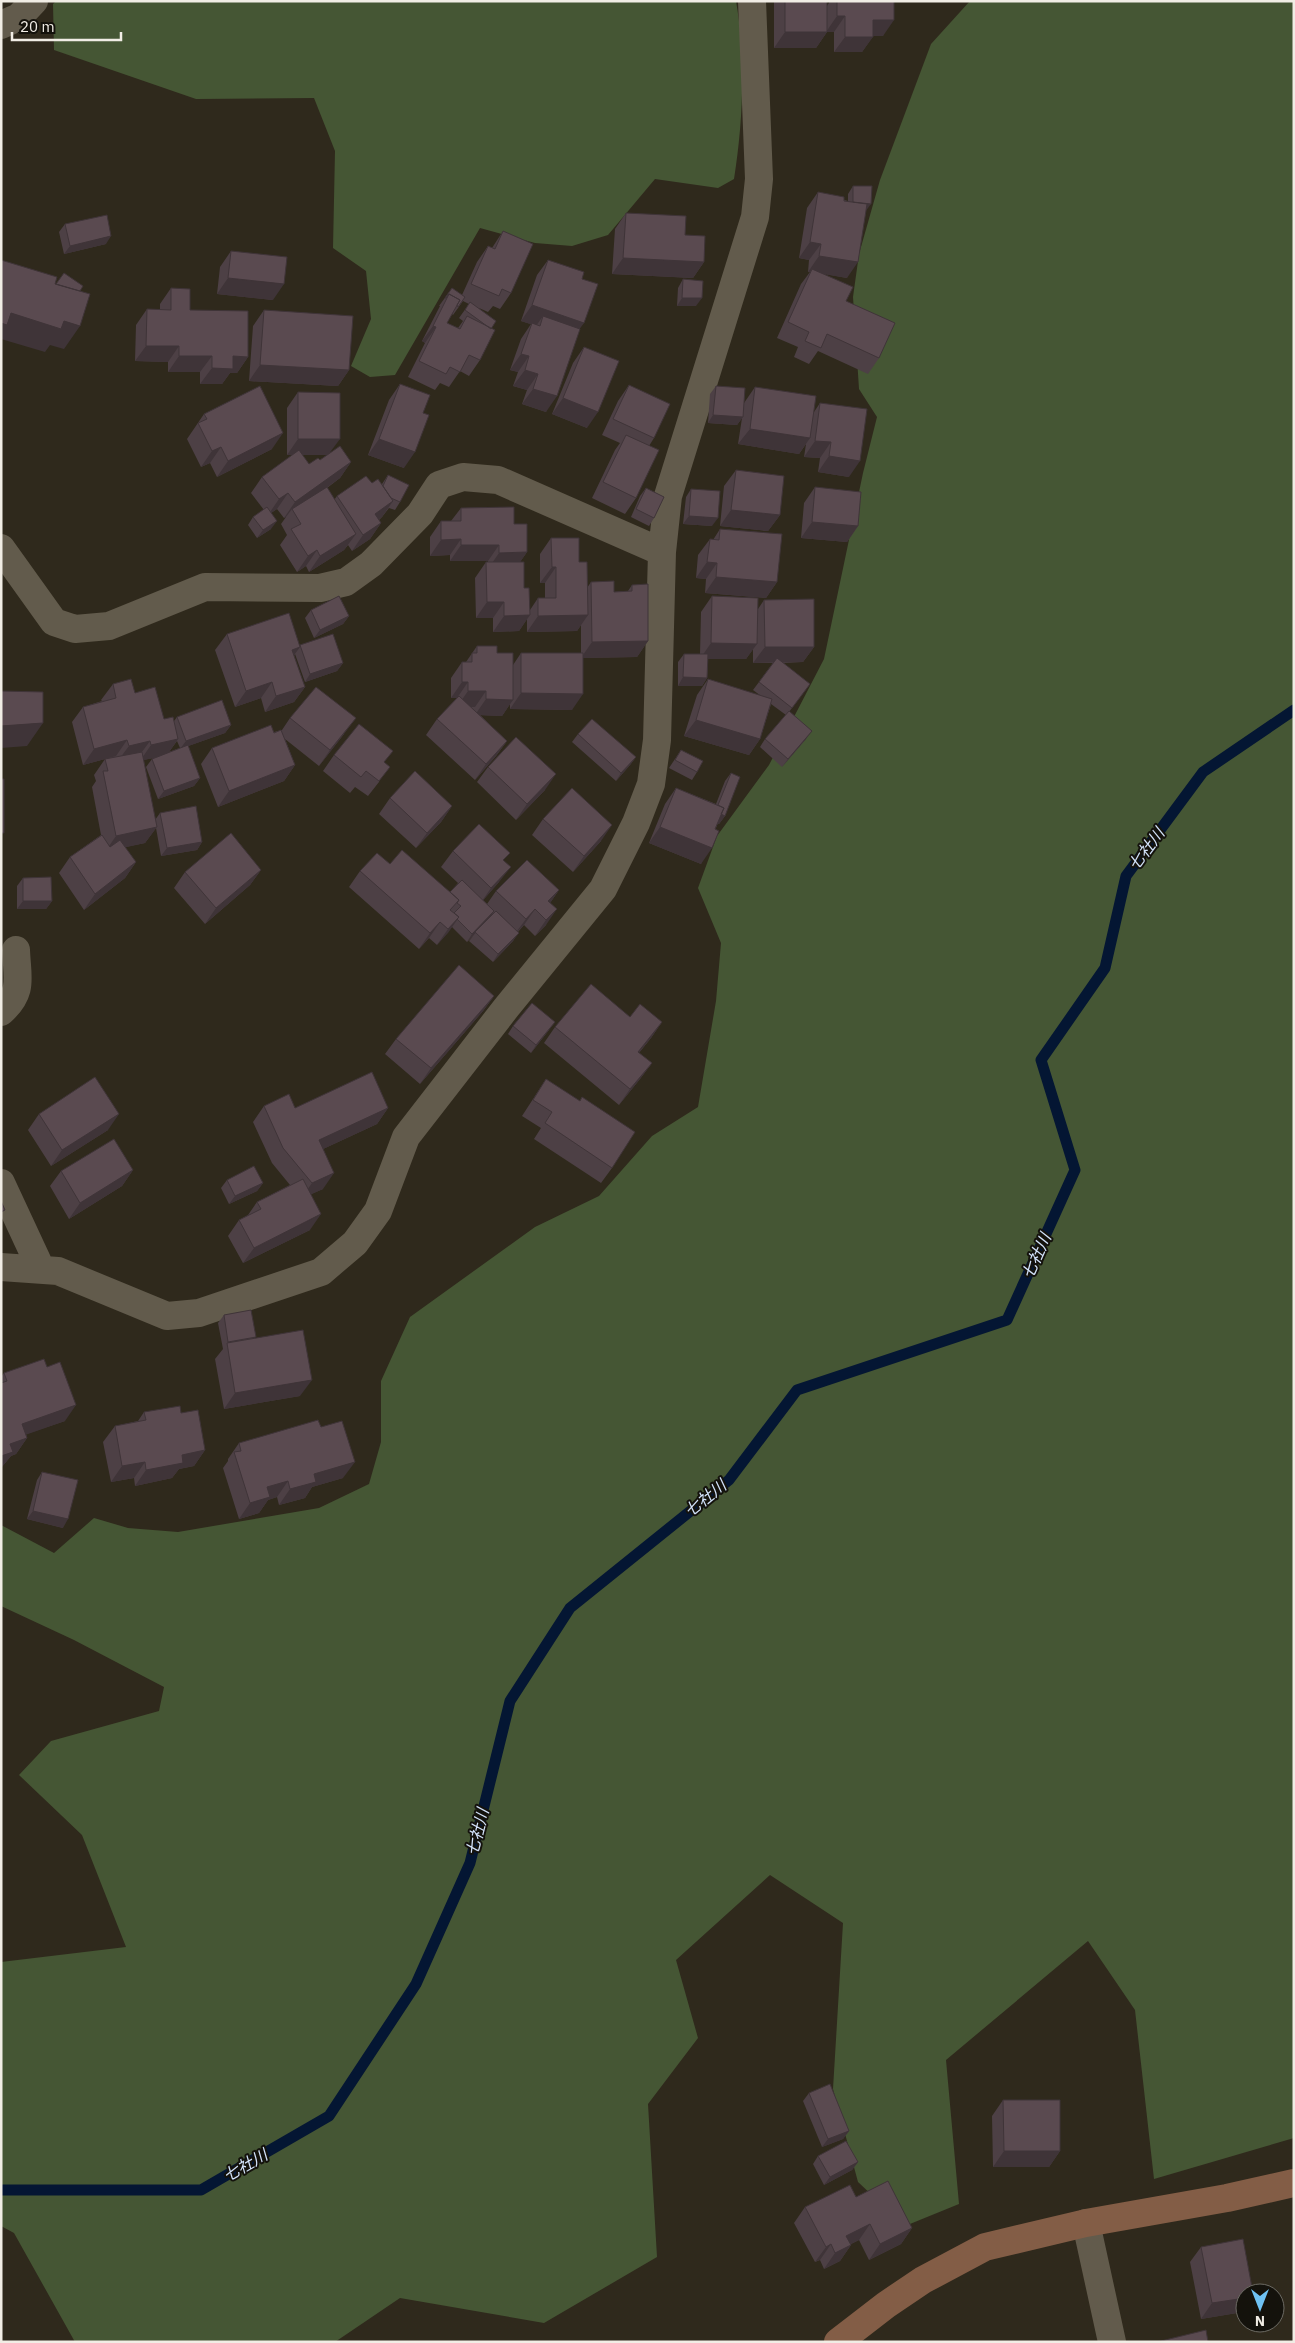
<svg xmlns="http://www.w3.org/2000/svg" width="1295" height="2343" font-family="'IBM Plex Sans','Noto Sans JP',sans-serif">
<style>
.green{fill:#455634}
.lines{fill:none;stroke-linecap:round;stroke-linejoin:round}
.stream{stroke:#041633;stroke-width:11}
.street{stroke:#625b4c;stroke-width:28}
.secondary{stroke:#835d46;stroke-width:28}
.wall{fill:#4d4045;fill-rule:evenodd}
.shaded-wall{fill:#3f3438}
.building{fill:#5a4a50;stroke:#3f3438}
.labels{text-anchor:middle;stroke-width:4;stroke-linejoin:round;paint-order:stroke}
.water-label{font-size:16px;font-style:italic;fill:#d4e4fc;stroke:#14120c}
</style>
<rect width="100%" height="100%" fill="#2f291c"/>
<!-- green -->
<path class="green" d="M56 1H736C746 57 743 123 734 179L718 188 655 179 608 235 572 246 535 243 480 228 395 375 370 377 351 366 371 319 366 271 333 248 335 151 314 98 196 99 54 50 53 4Z
M970 1H1294V2138L1154 2179 1135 2010 1088 1941 946 2060 959 2204 905 2226 858 2182 833 2089 843 1923 770 1875 676 1960 698 2038 648 2104 657 2257 544 2323 400 2298 335 2342H75L14 2233 1 2226V1962L126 1947 82 1835 19 1775 51 1741 159 1711 164 1687 74 1640 1 1606V1525L54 1553 94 1518 128 1528 178 1532 319 1508 369 1484 381 1442V1381L410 1317 535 1227 599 1196 652 1136 698 1107 716 1001 721 943 698 888 717 836 769 765 824 659 863 473 877 417 859 389 853 297 859 254 880 180 931 44Z"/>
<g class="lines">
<!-- stream -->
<path class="stream" d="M1 2190H201L329 2116 416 1984 470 1863 510 1701 570 1608 729 1480 797 1390 1007 1320 1075 1170 1041 1060 1105 968 1126 876 1203 772 1294 710"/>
<!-- street -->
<path class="street" d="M1 25 19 17 34 1
M1 548 54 622 75 629 109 626 205 587 320 588 346 582 371 564 420 514 439 485 463 477 498 480 662 552 657 740 651 784 636 823 603 889 506 1008 406 1137 378 1211 355 1243 321 1272 199 1313 167 1316 58 1271 1 1267
M662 552 668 496 755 217 759 179 752 1
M1 1012C24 991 17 978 16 950
M1 1183 41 1269
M1086 2223 1112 2342"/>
<!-- secondary -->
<path class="secondary" d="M838 2342 886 2305 923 2280 985 2247 1086 2223 1227 2198 1294 2183"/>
</g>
<!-- wall -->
<path class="wall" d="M774 1H827V6L830 1H894L883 36H873L862 52H834V32H827L816 48H774Z
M853 186 866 211 847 278 825 274 846 301 879 358 868 374 818 351 809 364 794 357 798 347 777 338 801 284 810 272H808L809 260 799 258 807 208 818 192 848 201V194Z
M626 213 685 235 704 262 693 278 612 274 615 229Z
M65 224 106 244 64 254 59 232Z
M503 231 511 293 500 309 493 306 488 312 479 308 491 328 480 360 469 376 460 371 449 387 440 383 435 390 408 377 425 343 422 341 440 306H439L452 288 462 295 477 262 488 246 492 248ZM463 301 469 304 459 318 463 321 458 328 447 323 452 314 453 315Z
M231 251 273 300 217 294 220 267Z
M548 260 582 279 580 329 546 412 522 404 527 390 513 386 518 372 510 370 521 339 531 324 521 321 537 275Z
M683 279 696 306H677L678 288Z
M171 288 190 310 248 357 237 373H230L222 384H200V372H168V362L135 361 136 325 147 309 160 310V304Z
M264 310 349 370 338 386 249 381 253 326Z
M584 347 587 428 552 414 573 363Z
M400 384 404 468 368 455 389 400Z
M629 385 654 438 649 446 636 498 625 514 592 498 615 450 620 443 602 435 618 401Z
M716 386 744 403 755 387 814 412 820 403 849 477 818 472 820 458 804 457 806 444 799 454 738 444 742 418 737 425 708 423 710 394Z
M298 392 330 453 351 462 340 478 327 488 334 500 337 496 372 483 382 484 388 475 400 502 395 510 389 508 382 517 379 520 381 523 370 539 352 551 348 545 344 550 309 572 306 566 297 572 280 545 287 535 281 524 286 517 284 518 277 509 271 513V529L257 538 248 525 253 517 264 510 251 493 262 477 293 455H287V408ZM302 455H327L320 460 309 464Z
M204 414 272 449 217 477 210 463 201 467 187 439Z
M736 470 780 515 768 531 720 526 724 486Z
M815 487 858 526 847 542 801 538 804 503Z
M646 488 654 518 649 526 631 517 640 496Z
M691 489 712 526 683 524 686 497Z
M461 508 514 524 527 552 520 562 524 588 530 610 538 598H545V583H540V554L551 538 579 562 587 588 591 582 614 592 628 591 632 585 648 641 637 657 583 658 572 710 510 709V704L502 716 480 715 507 741 496 756 475 780 426 735 437 719 457 698H451V678L462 662H466L477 646 497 653 513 665 521 653H581V625L577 631 527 632V619L519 631 493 632V618H476L475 578 486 562H488V561H450V555L430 556V537L441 521H451Z
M720 529 777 582 766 598 705 593 706 579 696 578 698 555 710 539 713 540Z
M712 596 758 609 764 600 814 647 803 662 783 663 810 684 789 712 806 739 782 767 760 747 765 739 786 715 771 704 760 739 749 755 684 736 697 695 708 679 761 696 753 690 773 663H753V649L746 659H708L707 678 702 686H678V662L684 654H700L701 612Z
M311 610 349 616 343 624 314 638 305 618Z
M227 634 300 646 343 663 337 671 305 682 295 654 294 656 305 687 294 702 265 712 261 698 235 707 215 650Z
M113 684 135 693 164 719 174 721 177 717 231 725 225 733 188 746 200 778 194 786 158 799 146 767 152 759 153 758 143 760 155 820 160 813 202 842 197 850 161 856 156 828 145 843 125 847 136 862 125 878 84 910 59 873 70 857 101 835 92 787 96 781 94 775 105 759 83 765 72 722 83 707 102 701 101 700ZM177 741 180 748 169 752Z
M290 718 344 734 319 766 285 739 295 765 284 781 218 807 201 764 212 748 282 730Z
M578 734 636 757 630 765 616 781 572 742Z
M681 750 697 772 692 780 669 768Z
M334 755 385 763 379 782 368 796 355 787 350 793 323 771Z
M488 767 545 790 516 820 477 782Z
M731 773 725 816 719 824 718 823 701 864 649 843 665 804 676 788 716 804 725 781Z
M390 798 452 806 441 822 416 848 379 814Z
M543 819 601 841 573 872 532 835Z
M453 851 504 861 499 882 483 900 487 904 496 891 559 890 550 903 546 925 535 936 524 925 518 932 513 941 493 962 469 941 474 935 467 942 452 927 437 945 429 938 419 949 349 887 360 871 390 864 450 892 458 883 441 867Z
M261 870 250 885 205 924 174 888 185 872Z
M23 878 52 901 46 909H17V886Z
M494 996 483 1011 420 1084 385 1054 396 1039Z
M630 1017 662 1022 651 1038 639 1053 652 1063 640 1079 619 1105 544 1043 555 1027Z
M513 1026 549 1030 531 1053 508 1034Z
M546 1079 579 1101 612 1168 601 1183 534 1139 541 1128 522 1116Z
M264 1106 295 1108H388L377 1124 323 1149V1189L311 1194 310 1230 243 1263 228 1236 239 1220 248 1215 257 1202 290 1185 272 1163 253 1122Z
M39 1114 108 1130 51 1166 28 1130Z
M133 1170 122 1186 69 1219 50 1186 61 1171Z
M227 1180 263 1183 257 1191 229 1204 221 1188Z
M224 1315 255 1338 300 1396 224 1409 215 1359 223 1349 218 1323Z
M4 1373 65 1421 26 1434 27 1438 16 1454 11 1456 1 1468V1377Z
M144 1412 181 1413 205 1450 194 1466 179 1469 172 1478 135 1486 134 1478 111 1482 103 1442 115 1426 138 1421Z
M321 1427 343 1478 312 1487 305 1498 279 1505 277 1497 268 1500 259 1513 239 1519 223 1468 228 1461V1459L239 1443Z
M42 1472 63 1528 27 1519 37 1480Z
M809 2093 849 2131 843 2139 822 2147 803 2101Z
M1003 2100 1060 2151 1049 2167H993L992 2116Z
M818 2156 858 2162 852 2170 824 2185 813 2164Z
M856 2197 912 2228 901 2244 869 2260 859 2240 851 2244V2245L840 2261 824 2269 820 2260 815 2262 794 2223 805 2207Z
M1201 2247 1245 2293V2309L1243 2312 1201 2319 1190 2262Z"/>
<!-- shaded-wall -->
<path class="shaded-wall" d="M837 16H845L834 32H827L816 48H774L785 32H826Z
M873 20H894L883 36H862Z
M845 37H873L862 52H834Z
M853 204H871L865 212Z
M111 236 106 244 64 254 70 246Z
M810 242 821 244 809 260 799 258Z
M819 256 858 262 847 278 811 272 812 269 810 272H808Z
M623 258 704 262 693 278 612 274Z
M228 278 284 284 273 300 217 294Z
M682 298H702L696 306H677Z
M532 305 584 323 573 338 543 316 536 326 521 321Z
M11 313 64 321 80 326 64 349 50 345 45 352 1 339V323Z
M433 326 436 327 425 343 422 341Z
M146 346H179L168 362 135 361Z
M521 354 529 356 518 372 510 370Z
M179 356H212L200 372H168Z
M233 356 248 357 237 373H230L222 384H200L212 368Z
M260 365 349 370 338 386 249 381Z
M525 370 538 374 527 390 513 386Z
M533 389 557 396 546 412 522 404Z
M563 398 598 412 587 428 552 414Z
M713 415 743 417 737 425 708 423Z
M750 429 810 438 799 454 738 444Z
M283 433 272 449 217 477 228 461Z
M298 439H340L328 455H287Z
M379 439 415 452 404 468 368 455Z
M815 441 831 442 820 458 804 457Z
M221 447 210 463 201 467 212 451Z
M829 456 860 461 849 477 818 472Z
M351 462 340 478 294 511 292 509 286 517 284 518 295 502Z
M288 493 277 509 268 515 279 499Z
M393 501 382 517 364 530 375 514Z
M731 510 780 515 768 531 720 526Z
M689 516 718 518 712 526 683 524Z
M277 521 271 529 257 538 263 530Z
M812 522 858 526 847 542 801 538Z
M381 523 370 539 352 551 363 535Z
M356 534 344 550 309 572 320 556Z
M461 539 450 555 430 556 441 540Z
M461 545H499L488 561H450Z
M317 550 306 566 297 572 308 556Z
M527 552 516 568 488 569 499 553Z
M707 562 717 563 706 579 696 578Z
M552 567H556L545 583H540Z
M716 577 777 582 766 598 705 593Z
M487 602H504L493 618H476Z
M530 615 519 631 493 632 504 616Z
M588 615 577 631 527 632 538 616Z
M349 616 343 624 314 638 320 630Z
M648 641 637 657 581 658 592 642Z
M711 643 757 644 746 659H700Z
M300 647 289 662 292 650Z
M765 647H814L803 662 753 663Z
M343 663 337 671 305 682 310 674Z
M683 677 707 678 702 686H678Z
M272 682 261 698 235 707 246 691Z
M462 682H468L457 698H451Z
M305 687 294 702 265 712 276 696Z
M468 691H486L475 707H457Z
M521 693 583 694 572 710 510 709Z
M486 699 513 700 502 716 475 715Z
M356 718 344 734 319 766 330 750Z
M696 720 760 739 749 755 684 736Z
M43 723 27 746 1 748V726Z
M231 725 225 733 180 749 186 741Z
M812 731 806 739 782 767 788 759Z
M178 739 167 755 140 761 151 745Z
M127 740 116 756 83 765 94 749Z
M150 741 139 756 117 762 129 746Z
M507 741 496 756 475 780 486 764Z
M636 757 630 765 616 781 621 773Z
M295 765 284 781 218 807 229 791Z
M556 774 545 790 516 820 527 804Z
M200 778 194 786 158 799 164 791Z
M452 806 441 822 416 848 427 833Z
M715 811 725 816 719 824 709 819Z
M612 825 601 841 573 872 584 856Z
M157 827 145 843 105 852 116 836Z
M660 827 712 848 701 864 649 843Z
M202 842 197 850 161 856 167 848Z
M136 862 125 878 84 910 95 894Z
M511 867 499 882 480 904 491 888Z
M261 870 250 885 205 924 216 908Z
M559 890 548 906V901Z
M23 901H52L46 909H17Z
M535 909 524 925 514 935 526 919Z
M557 909 546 925 535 936 546 920Z
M494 911 489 919 467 942 472 934Z
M459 917 448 933 437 945 448 929Z
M440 922 429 938 419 949 430 933Z
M519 933 513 941 493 962 498 954Z
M494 996 483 1011 420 1084 431 1068Z
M555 1022 549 1030 531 1053 536 1045Z
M662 1022 651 1038 626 1068 638 1052Z
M652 1063 640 1079 619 1105 630 1089Z
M388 1108 377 1124 308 1156 319 1140Z
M119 1114 108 1130 51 1166 62 1150Z
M133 1170 122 1186 69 1219 80 1203Z
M334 1173 323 1189 301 1199 312 1183Z
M263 1183 257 1191 229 1204 235 1196Z
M321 1214 310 1230 243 1263 254 1248Z
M312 1380 300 1396 224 1409 235 1393Z
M76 1405 65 1421 11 1440 22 1424Z
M27 1438 16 1454 11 1456 1 1468V1456L10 1444Z
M205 1450 194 1466 179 1469 172 1478 135 1486 146 1470 182 1455Z
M145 1462 134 1478 111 1482 122 1466Z
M355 1462 343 1478 312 1487 305 1498 279 1505 290 1489 314 1474Z
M288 1481 277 1497 268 1500 259 1513 239 1519 250 1503 267 1487Z
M33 1511 68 1519 63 1528 27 1519Z
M849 2131 843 2139 822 2147 828 2139Z
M1004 2151H1060L1049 2167H993Z
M858 2162 852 2170 824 2185 830 2177Z
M870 2224 859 2240 835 2252 846 2236Z
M912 2228 901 2244 869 2260 880 2244Z
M831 2244 820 2260 815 2262 826 2247Z
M851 2245 840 2261 824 2269 835 2253Z
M1245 2298V2309L1243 2312 1201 2319 1212 2303Z"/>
<!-- building -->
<path class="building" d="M785 1H827V32H785Z
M837 1H894V20H873V37H845V16H837Z
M853 186H872L871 204 853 202Z
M818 192 844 197V201L867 204 858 262 819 256 821 244 810 242Z
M626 213 686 216 685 235 705 236 704 262 623 258Z
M107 215 111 236 70 246 65 224Z
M503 231 533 244 511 293 502 289 499 296 471 284 488 246 495 249Z
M231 251 287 257 284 284 228 278Z
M1 260 57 277 55 284 90 294 80 326 64 321 61 329 11 313 7 325 1 323Z
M548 260 584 272 582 279 598 284 584 323 532 305Z
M812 269 853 287 846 301 895 323 879 358 827 334 821 348 805 341 809 332 788 322Z
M64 273 83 286 80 291 56 284Z
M683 279 703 281 702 298H682Z
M171 288 190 289V310L248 311V357L233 356V369L212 368V356H179V346H146L147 309 171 310Z
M452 288 465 297 458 307 457 305 460 300 449 294 446 298H445Z
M449 294 460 300 447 323 460 329 467 316 495 330 480 360 469 355 460 372 450 367 446 374 419 361 436 327 433 326Z
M470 302 496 321 491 329 465 310Z
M264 310 353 316 349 370 260 365Z
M543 316 580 329 557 396 533 389 538 374 525 370 529 356 521 354 532 323 540 326Z
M584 347 619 361 598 412 563 398Z
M400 384 430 395 423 413 429 415 415 452 379 439Z
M629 385 670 404 654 438 613 419Z
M260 386 283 433 228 461 221 447 212 451 198 423 207 419 204 414Z
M716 386 745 388 743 417 713 415Z
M755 387 816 396 810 438 750 429Z
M298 392 340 393V439H298Z
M820 403 867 409 860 461 829 456 831 442 815 441Z
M626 435 659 450 636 498 603 482Z
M340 446 351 462 295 502 288 493 279 499 262 477 299 450 309 464 318 458 320 460Z
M736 470 784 476 780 515 731 510Z
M388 475 409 485 400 502 391 498 383 486Z
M366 476 372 483 378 479 393 501 375 514 381 523 363 535 337 496Z
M327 487 356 534 320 556 317 550 308 556 291 529 301 524 292 509Z
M815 487 861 492 858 526 812 522Z
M646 488 664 497 654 518 636 509Z
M691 489 720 491 718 518 689 516Z
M267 507 277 521 263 530 253 517Z
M514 507V524H527V552L499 553V545H461V539L441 540V521H461V508Z
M720 529 782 534 777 582 716 577 717 563 707 562 710 539 719 540Z
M551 538H579V562H587L588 615 538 616V598H556V567H552Z
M486 562H524V588H529L530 615 504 616V602H487Z
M614 581V592L632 591V585L648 584V641L592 642 591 582Z
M339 596 349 616 320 630 311 610Z
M712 596 758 598 757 644 711 643Z
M814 599V647H765L764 600Z
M289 613 300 647 292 650 305 687 276 696 272 682 246 691 227 634Z
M333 634 343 663 310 674 300 645Z
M477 646H497V653H513V700L486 699V691H468V682H462V662H472V653H477Z
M521 653H583V694L521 693Z
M684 654H708L707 678 683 677Z
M777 658 810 684 792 708 759 682Z
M131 679 135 693 155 687 164 719 173 717 178 739 151 745 150 741 129 746 127 740 94 749 83 707 116 698 113 684Z
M708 679 772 699 760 739 696 720Z
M316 687 356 718 330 750 290 718Z
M1 691 43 692V723L1 726Z
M459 696 507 741 486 764 437 719Z
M222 700 231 725 186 741 177 717Z
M789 711 812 731 788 759 765 739Z
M592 719 636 757 621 773 578 734Z
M359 724 393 751 384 762 390 767 379 781 366 771 361 777 334 755Z
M271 725 274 733 281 730 295 765 229 791 212 748Z
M516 737 556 774 527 804 488 767Z
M188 745 200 778 164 791 152 759Z
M681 750 703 761 697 772 675 760Z
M142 752 157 827 116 836 103 771H108L105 759Z
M415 771 452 806 427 833 390 798Z
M731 773 740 777 725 816 721 814 724 808 718 805Z
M1 779H4V833H1Z
M572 788 612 825 584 856 543 819Z
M676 788 724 808 715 829 719 831 712 848 660 827Z
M196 806 202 842 167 848 160 813Z
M479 824 510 853 503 860 511 867 491 888 453 851Z
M231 833 261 870 216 908 185 872Z
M102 835 110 847 120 840 136 862 95 894 70 857Z
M402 850 459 900 450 910 459 917 448 929 440 922 430 933 360 871 377 853 390 864Z
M527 860 559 890 548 901 557 909 546 920 535 909 526 919 496 891Z
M51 877 52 901H23V878Z
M462 880 494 911 472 934 457 919 459 917 454 913 461 906 457 903 459 900 450 892Z
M496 911 519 933 498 954 475 932Z
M459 965 494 996 431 1068 396 1039Z
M591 984 630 1017 640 1004 662 1022 638 1052 652 1063 630 1089 555 1027Z
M532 1003 555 1022 536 1045 513 1026Z
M372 1072 388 1108 319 1140 334 1173 312 1183 283 1148 264 1106 289 1094 295 1108Z
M95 1077 119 1114 62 1150 39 1114Z
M546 1079 580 1101 582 1097 635 1132 612 1168 545 1123 552 1112 533 1100Z
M114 1139 133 1170 80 1203 61 1171Z
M254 1166 263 1183 235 1196 227 1180Z
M303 1179 321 1214 254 1248 239 1220 261 1209 257 1202Z
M1 1201 5 1210 1 1212Z
M251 1310 256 1337 228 1342 224 1315Z
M303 1330 312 1380 235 1393 227 1343Z
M44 1359 47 1367 60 1362 76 1405 22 1424 27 1438 10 1444 13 1452 1 1456V1383L7 1381 4 1373Z
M180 1406 181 1413 198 1410 205 1450 182 1455 183 1463 146 1470 145 1462 122 1466 115 1426 146 1420 144 1412Z
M318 1420 321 1427 342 1421 355 1462 314 1474 316 1482 290 1489 288 1481 267 1487 270 1497 250 1503 234 1452 241 1451 239 1443Z
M42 1472 78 1480 68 1519 33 1511Z
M830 2084 849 2131 828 2139 809 2093Z
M1003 2100H1060V2151H1004Z
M846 2141 858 2162 830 2177 818 2156Z
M888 2181 912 2228 880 2244 870 2224 846 2236 851 2245 835 2253 831 2244 826 2247 805 2207 850 2185 856 2197Z
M1243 2239 1253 2293H1245V2298L1212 2303 1201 2247Z
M1206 2330 1208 2342H1157Z"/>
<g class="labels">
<!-- water labels -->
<g class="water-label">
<text transform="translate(1146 849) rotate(-53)" y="6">七社川</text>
<text transform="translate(1036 1256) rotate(-66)" y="6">七社川</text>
<text transform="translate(705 1498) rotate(-39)" y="6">七社川</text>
<text transform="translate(477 1832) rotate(-76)" y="6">七社川</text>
<text transform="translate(245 2165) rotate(-30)" y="6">七社川</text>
</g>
</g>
<!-- border -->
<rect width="1295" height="2343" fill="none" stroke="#f1ede5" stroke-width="5"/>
<!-- north arrow -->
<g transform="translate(1260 2308) rotate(180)"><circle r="24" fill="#14120c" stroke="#6c6a63"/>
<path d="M0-4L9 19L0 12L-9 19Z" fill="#6fc2f4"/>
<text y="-8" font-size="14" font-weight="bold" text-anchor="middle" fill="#f1ede5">N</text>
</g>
<!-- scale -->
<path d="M12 32v8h109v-8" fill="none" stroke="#f1ede5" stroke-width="2.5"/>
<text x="20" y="32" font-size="15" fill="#f1ede5" stroke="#14120c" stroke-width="4" paint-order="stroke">20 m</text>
</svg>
